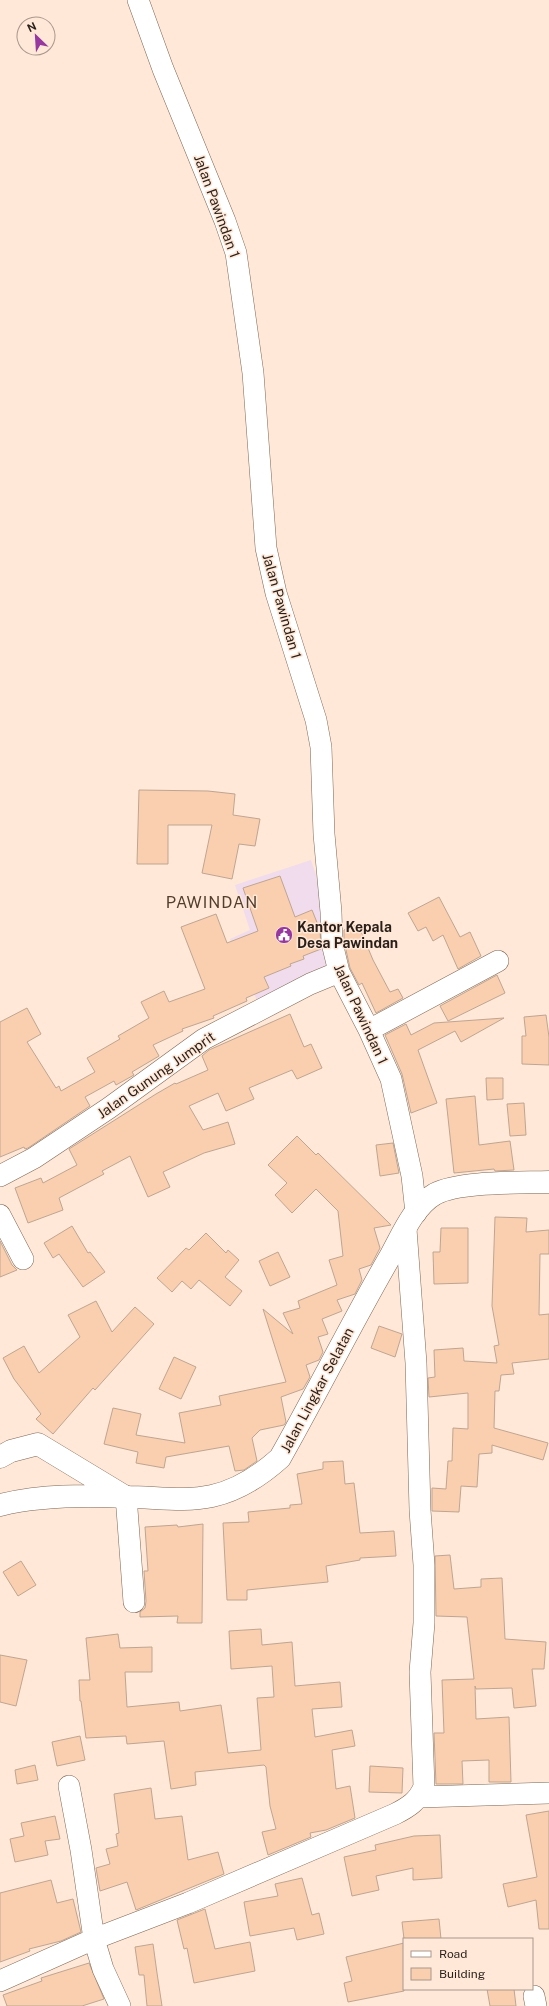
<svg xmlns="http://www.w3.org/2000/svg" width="549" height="2006" font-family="'Public Sans',sans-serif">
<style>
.commercial{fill:#f0dcec}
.building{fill:#facfaf;stroke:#bfa591}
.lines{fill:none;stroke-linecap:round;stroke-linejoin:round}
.street-casing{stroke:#7e6654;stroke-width:22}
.secondary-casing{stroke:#7e6654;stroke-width:23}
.street{stroke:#fff;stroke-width:21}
.secondary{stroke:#fff;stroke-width:22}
.labels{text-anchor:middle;stroke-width:3;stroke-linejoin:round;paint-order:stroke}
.street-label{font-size:14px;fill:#291f18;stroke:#ffe8d8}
.poi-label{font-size:14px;font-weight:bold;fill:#291f18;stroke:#ffe8d8;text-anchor:start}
.quarter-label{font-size:16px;letter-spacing:1px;fill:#533e2d;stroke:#ffe8d8}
</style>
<rect width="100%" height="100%" fill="#ffe8d8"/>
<!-- commercial -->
<path class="commercial" d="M311 860 329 915V966L259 1005 230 939 250 930 235 885Z"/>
<!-- building -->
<path class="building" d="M139 790 208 791 235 794 233 815 260 819 255 846 239 844 232 879 202 873 212 825H168V864H137Z
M280 876 295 917 312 910 320 930 321 949 303 956 304 959 290 964 291 966 264 977 269 988 246 998 247 1001 213 1016 214 1018 182 1029 183 1031 153 1045 159 1056 132 1072 134 1075 116 1085 114 1081 85 1097 90 1106 28 1148 25 1149 24 1147 0 1157V1022L27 1008 41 1034 27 1042 56 1088 59 1086 61 1091 95 1072 87 1058 120 1039 118 1036 149 1018 141 1002 164 991 169 1002 205 989 181 927 216 914 227 943 258 931 243 888Z
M439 897 460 937 470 932 481 956 458 969 443 935 433 941 426 927 418 931 408 913Z
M358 924 373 960 390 992 398 989 403 998 376 1013 362 983 359 985 350 968 344 941V930Z
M497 975 505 993 448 1021 440 1006Z
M290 1014 304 1047 311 1044 322 1068 297 1079 292 1070 249 1088 254 1099 226 1111 218 1093 189 1106 203 1130 228 1122 235 1144 204 1153 163 1172 170 1187 148 1197 130 1156 102 1171 104 1174 59 1198 63 1210 28 1223 15 1188 41 1178 43 1183 77 1165 69 1149 156 1094 175 1083 176 1084 208 1070 202 1056 209 1050Z
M546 1015 549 1037V1065L522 1064V1036H526L524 1017Z
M504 1018 461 1042 455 1031 418 1050 437 1103 411 1113 402 1074 385 1035 406 1024 411 1035 434 1023Z
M486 1078H503V1099L487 1100Z
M475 1096 479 1145 510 1141 514 1170 495 1171 494 1169 454 1173 446 1099Z
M524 1103 526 1135 510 1136 507 1104Z
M297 1136 316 1155 318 1153 391 1225 374 1228 380 1248 371 1265 359 1269 362 1280 355 1294 337 1300 342 1311 322 1319 328 1334 318 1337 323 1352 319 1360 306 1365 310 1377 303 1389 281 1397 286 1422 284 1425 260 1430 252 1438 257 1461 244 1470 235 1471 229 1446 166 1457 164 1468 136 1463 138 1452 104 1444 113 1408 141 1414 136 1435 185 1443 179 1413 221 1405 219 1396 286 1382 263 1309 293 1334 283 1313 300 1308 298 1301 337 1285 329 1260 343 1256 338 1211 316 1189 292 1213 275 1195 287 1183 268 1165Z
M393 1143 399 1173 380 1176 376 1145Z
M495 1217 527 1218 526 1232 549 1230V1254H540L539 1315 549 1314V1359L512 1363 514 1374 501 1375 499 1391H495L494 1428 548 1443 543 1460 492 1445V1453L479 1454 477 1487 461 1486 459 1512 432 1511V1488L446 1489 448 1461H452L453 1428 468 1429V1393L429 1397 428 1378 435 1377 434 1350 463 1348 464 1361 497 1363 494 1346 499 1345 492 1306Z
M72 1226 88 1253 90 1252 105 1272 83 1287 59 1254 53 1258 44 1243Z
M441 1228H468V1283L434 1284 433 1252H440Z
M206 1233 226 1253 228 1250 239 1260 225 1277 242 1291 230 1306 199 1280 191 1289 182 1281 172 1292 157 1278 186 1248 189 1250Z
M0 1241 12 1265 17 1270 0 1277Z
M278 1252 290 1277 270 1286 259 1261Z
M96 1301 112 1332 135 1307 154 1324 95 1390 93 1388 53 1434 36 1419 41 1414 14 1379 3 1358 24 1346 39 1373 80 1337 68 1315Z
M379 1326 402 1334 395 1357 371 1348Z
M174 1357 196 1367 181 1399 159 1389Z
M343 1461 345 1484 354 1483 360 1533 394 1531 396 1556 360 1558V1560L326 1566 328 1582 247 1590V1600H227L223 1523 249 1522 248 1512 290 1508V1505L302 1504 297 1474 323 1469V1462Z
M203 1524 202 1623H177L178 1616 140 1617V1612L145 1608 146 1601 144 1571H148L145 1527 177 1525 178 1527Z
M450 1555 454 1589 481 1587V1579L502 1578 505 1639 546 1642 544 1669H532L536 1706 514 1708 512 1688 476 1689 475 1686 476 1719 509 1717 511 1782H489V1760L462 1761 463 1784H436L434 1733H444L442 1680 474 1679 467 1617 436 1616 435 1556Z
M21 1561 36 1585 18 1596 3 1572Z
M261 1629 262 1645 292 1642 295 1686 340 1682 342 1707 312 1709 315 1737 352 1730 355 1746 332 1750 336 1789 350 1786 355 1818 326 1830 310 1833 311 1837 268 1855 262 1832 276 1829 270 1806 266 1767 264 1765 195 1772 196 1785 171 1789 164 1741 127 1744 126 1736 86 1738 81 1701H80L79 1680H90L86 1638 118 1634 120 1648 152 1647V1672H125L127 1707 179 1702 180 1711 221 1705 228 1753 261 1750 257 1698 274 1697 272 1666 231 1669 229 1631Z
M0 1655 27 1660 16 1706 0 1702Z
M80 1736 85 1760 57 1766 52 1742Z
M35 1765 38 1780 17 1784 15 1770Z
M370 1766 403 1768 402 1793 369 1792Z
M151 1788 155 1819 182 1816 188 1860 218 1852 224 1874 136 1910 127 1882 100 1891 96 1868 110 1864 106 1849 118 1846 116 1834 119 1833 114 1794Z
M549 1811V1929H539L536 1900 508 1907 503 1884 537 1877 526 1815Z
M55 1816 60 1839 45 1841 48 1855 15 1862 10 1839 24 1836 21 1823Z
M440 1835 442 1878 413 1880V1868L376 1876 379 1890 352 1896 344 1857 376 1850 375 1845 414 1836Z
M302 1878 312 1915 319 1913 324 1934 297 1940 294 1928 250 1936 244 1902 278 1896 275 1884Z
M51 1880 57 1903 73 1899 81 1932 61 1941 29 1949 30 1951 0 1962V1893Z
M205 1909 215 1949 250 1942 255 1971 194 1983 187 1948 184 1949 177 1920Z
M439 1919 441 1939H404L402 1922Z
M404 1943V1991L348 2002 344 1983 352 1981 346 1957Z
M153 1944 157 1973 162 2006H147L144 1975H139L135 1947Z
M89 1963 104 1999 82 2006H7L3 1995 42 1981 41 1978Z
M487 1989H514L516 2006H490Z"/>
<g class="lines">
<defs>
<path id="street" d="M138 0 163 69 225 221 236 253 253 373 266 548 276 593 316 720 321 747 324 834 331 912 332 943 339 972 369 1030 391 1079 412 1176 416 1213
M369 1030 498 961
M0 1176 34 1158 109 1108 204 1039 310 984 339 972
M0 1215 23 1259
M126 1496 134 1602
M69 1786 81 1850 94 1939 103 1969 120 2006
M420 1797 549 1793
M0 1981 94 1939 188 1903 395 1814C409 1807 418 1801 424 1787L420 1672 424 1623V1565L420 1510 416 1363 406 1229
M534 1996 536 2006"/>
<path id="secondary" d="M0 1457 11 1451 38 1444 124 1496
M0 1505C41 1495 85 1495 127 1497 155 1497 185 1502 212 1496 239 1490 260 1476 280 1458 318 1391 352 1322 391 1255 402 1235 414 1206 435 1194 459 1181 520 1183 549 1182"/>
</defs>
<!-- street casing -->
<use href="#street" class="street-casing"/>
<!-- secondary casing -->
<use href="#secondary" class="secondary-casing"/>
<!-- street -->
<use href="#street" class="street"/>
<!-- secondary -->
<use href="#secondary" class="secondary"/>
</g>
<!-- icons -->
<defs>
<symbol id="civic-disc" viewBox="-11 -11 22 22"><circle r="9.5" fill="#9738a0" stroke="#ffe8d8"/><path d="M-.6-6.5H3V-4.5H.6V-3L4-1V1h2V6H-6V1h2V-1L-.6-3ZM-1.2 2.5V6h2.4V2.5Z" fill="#fff"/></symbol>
</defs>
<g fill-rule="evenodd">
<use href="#civic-disc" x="274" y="925" width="20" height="20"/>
</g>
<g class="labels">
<!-- street labels -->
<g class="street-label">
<text transform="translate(217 206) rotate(70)" y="5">Jalan Pawindan 1</text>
<text transform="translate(282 606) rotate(74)" y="5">Jalan Pawindan 1</text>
<text transform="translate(361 1014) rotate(65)" y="5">Jalan Pawindan 1</text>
<text transform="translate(156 1075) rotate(-35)" y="5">Jalan Gunung Jumprit</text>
<text transform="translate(317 1390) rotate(-62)" y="5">Jalan Lingkar Selatan</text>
</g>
<!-- poi labels -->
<g class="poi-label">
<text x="297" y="932">Kantor Kepala<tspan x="297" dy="16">Desa Pawindan</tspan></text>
</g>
<!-- quarter labels -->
<g class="quarter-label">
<text x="212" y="908">PAWINDAN</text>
</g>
</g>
<!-- legend -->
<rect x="403" y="1938" width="130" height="52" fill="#ffe8d8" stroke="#a9988b"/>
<rect x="411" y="1951" width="20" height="6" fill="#ffffff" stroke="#a9988b"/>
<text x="439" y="1958" font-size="12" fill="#291f18">Road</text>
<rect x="411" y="1968" width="20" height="12" fill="#facfaf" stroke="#a9988b"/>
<text x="439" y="1978" font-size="12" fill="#291f18">Building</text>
<!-- north arrow -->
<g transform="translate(36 36) rotate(335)"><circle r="19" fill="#ffe8d8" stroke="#a9988b"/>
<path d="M0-3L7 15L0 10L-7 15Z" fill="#9738a0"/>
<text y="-6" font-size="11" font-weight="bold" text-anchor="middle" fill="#291f18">N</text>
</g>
</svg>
